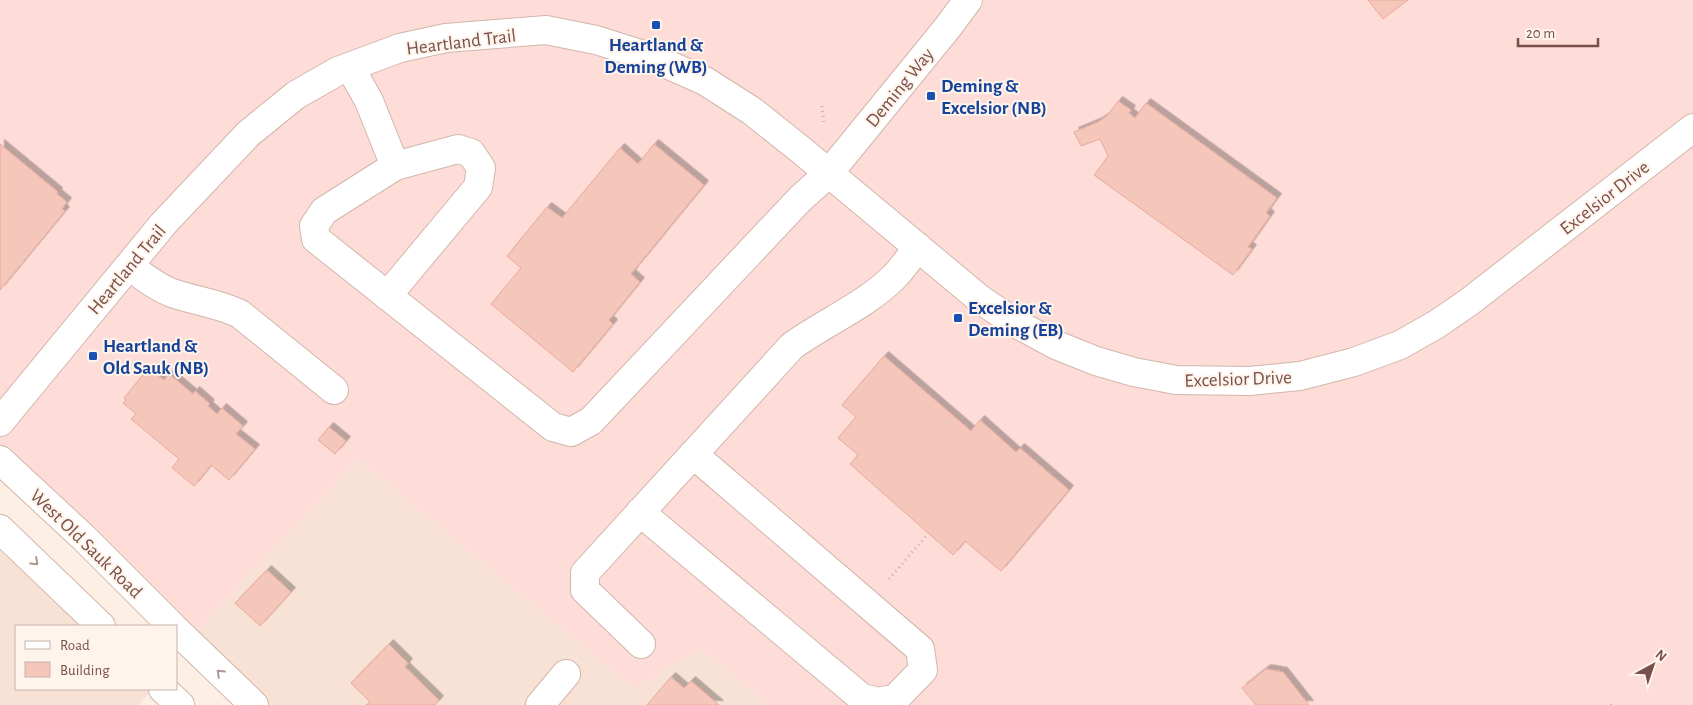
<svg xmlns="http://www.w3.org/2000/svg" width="1693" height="705" font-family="'Alegreya Sans',sans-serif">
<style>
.residential{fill:#f8e2d5}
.commercial{fill:#fedcd7}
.building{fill:#f5c7ba;stroke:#e8a99a;filter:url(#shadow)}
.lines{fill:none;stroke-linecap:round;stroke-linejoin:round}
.minor-casing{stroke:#d2b6ac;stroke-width:30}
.path{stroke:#daa99d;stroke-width:3;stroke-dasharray:1 4;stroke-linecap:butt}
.minor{stroke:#fff;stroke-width:28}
.oneway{stroke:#ae9691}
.transit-dot{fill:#1a4fb4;stroke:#fff4ec;stroke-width:2}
.labels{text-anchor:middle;stroke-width:4;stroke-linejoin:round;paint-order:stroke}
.street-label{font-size:19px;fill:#785048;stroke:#fff4ec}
.transit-label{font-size:19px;font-weight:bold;fill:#164399;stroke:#fff4ec;text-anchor:start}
</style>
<defs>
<filter id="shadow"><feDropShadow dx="4.5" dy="-4.5" stdDeviation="0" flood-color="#0004"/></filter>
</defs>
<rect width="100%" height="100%" fill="#fdefe4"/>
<!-- residential -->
<path class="residential" d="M358 459 522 594 701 648 770 705H254L187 641Z
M0 529 101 626H16V689H153L139 705H0Z"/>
<!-- commercial -->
<path class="commercial" d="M0 0H1693V705H770L701 648 635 688 358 459 187 641 0 460Z"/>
<!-- building -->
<path class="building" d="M1368 0H1408L1383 19Z
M1118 101 1131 110 1129 113 1135 118 1146 103 1277 198 1266 213 1270 216 1248 247 1252 249 1233 275 1094 175 1108 156 1100 139 1081 146 1074 132 1098 122 1107 116Z
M0 144 58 192 57 194 67 202 62 209 65 211 0 290Z
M654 144 704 185 631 274 640 282 609 320 613 324 573 372 491 304 521 268 507 256 547 207 562 218 620 148 638 164Z
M884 356 971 431 980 420 1016 452 1020 448 1069 490 1001 571 965 541 953 555 850 464 858 455 838 438 856 417 842 405Z
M151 370 164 380 169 374 193 394 195 391 210 404 208 406 217 414 222 408 243 426 236 434 255 449 229 480 211 465 194 486 172 468 179 459 131 419 136 414 123 403 126 400 124 398 146 371 148 373Z
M329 427 346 441 335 454 318 440Z
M267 570 291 592 260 626 235 603Z
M389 644 408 663 405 667 439 700 435 705H366L370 702 351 683Z
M1266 669 1283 672 1309 705H1256L1242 688Z
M671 677 684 688 691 681 719 705H647Z"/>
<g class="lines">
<defs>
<path id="minor" d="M350 67 369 101 395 166 324 211 314 226 316 239 553 427 571 432 591 421 800 199 829 173 948 27 968 0
M129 266C143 276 156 287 172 293 195 301 218 303 240 314L334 390
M387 296 478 187 481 168 471 153 458 149 395 166
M0 422 164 223 248 134 296 95 338 71 400 48 446 38 546 30 596 40 653 58 705 81 752 111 801 150 981 300 1017 324 1056 345 1096 361 1134 372 1176 380 1250 381 1300 376 1354 362 1400 345 1437 324 1469 302 1693 128
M0 460 84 538 172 626
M640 512 862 698 879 702 896 698 923 670 920 649 693 454
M0 529 101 626
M176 630 254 705
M641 644 585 590V573L792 346C825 322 865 306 894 277 903 268 910 257 918 247
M163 689 180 705
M540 705 566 674"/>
</defs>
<!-- minor casing -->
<use href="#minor" class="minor-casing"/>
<!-- path -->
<path class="path" d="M822 106 824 123
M889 579 927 535
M1611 705 1613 702"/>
<!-- minor -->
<use href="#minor" class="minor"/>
</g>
<!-- one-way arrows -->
<defs><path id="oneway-chevron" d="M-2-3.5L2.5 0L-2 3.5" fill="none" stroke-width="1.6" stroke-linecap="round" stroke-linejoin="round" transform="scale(1.25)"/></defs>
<g class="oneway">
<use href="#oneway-chevron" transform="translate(35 562) rotate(43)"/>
<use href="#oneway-chevron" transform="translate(220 673) rotate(-136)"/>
</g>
<!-- markers -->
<g class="transit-dot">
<rect x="651" y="20" width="10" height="10" rx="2.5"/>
<rect x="926" y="91" width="10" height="10" rx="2.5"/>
<rect x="953" y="313" width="10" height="10" rx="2.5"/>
<rect x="88" y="351" width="10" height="10" rx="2.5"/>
</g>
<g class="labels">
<!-- street labels -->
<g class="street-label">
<text transform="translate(461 41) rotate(-7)" y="7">Heartland Trail</text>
<text transform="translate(899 87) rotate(-51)" y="7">Deming Way</text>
<text transform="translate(1604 197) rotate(-38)" y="7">Excelsior Drive</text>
<text transform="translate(126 269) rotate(-50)" y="7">Heartland Trail</text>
<text transform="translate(1238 378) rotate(-2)" y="7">Excelsior Drive</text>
<text transform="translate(87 543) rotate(44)" y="7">West Old Sauk Road</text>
</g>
<!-- transit labels -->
<g class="transit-label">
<text x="656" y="51" text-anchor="middle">Heartland &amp;<tspan x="656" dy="22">Deming (WB)</tspan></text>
<text x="941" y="92">Deming &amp;<tspan x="941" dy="22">Excelsior (NB)</tspan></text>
<text x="968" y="314">Excelsior &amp;<tspan x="968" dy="22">Deming (EB)</tspan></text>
<text x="103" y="352">Heartland &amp;<tspan x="103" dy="22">Old Sauk (NB)</tspan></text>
</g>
</g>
<!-- legend -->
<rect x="15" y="625" width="162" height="65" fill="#fff4ec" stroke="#c9b2aa"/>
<rect x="25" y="641" width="25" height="8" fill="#ffffff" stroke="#c9b2aa"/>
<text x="60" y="650" font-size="15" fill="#785048">Road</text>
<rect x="25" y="662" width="25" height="15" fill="#f5c7ba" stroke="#c9b2aa"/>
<text x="60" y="675" font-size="15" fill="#785048">Building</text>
<!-- north arrow -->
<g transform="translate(1653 665) rotate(40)" stroke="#fff4ec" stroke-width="4" paint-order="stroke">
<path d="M0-4L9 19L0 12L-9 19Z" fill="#785048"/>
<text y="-8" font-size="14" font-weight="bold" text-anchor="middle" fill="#785048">N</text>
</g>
<!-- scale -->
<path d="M1518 38v8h80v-8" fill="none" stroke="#785048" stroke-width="2.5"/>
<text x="1526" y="38" font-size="15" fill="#785048" stroke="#fff4ec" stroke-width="4" paint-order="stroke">20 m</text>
</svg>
